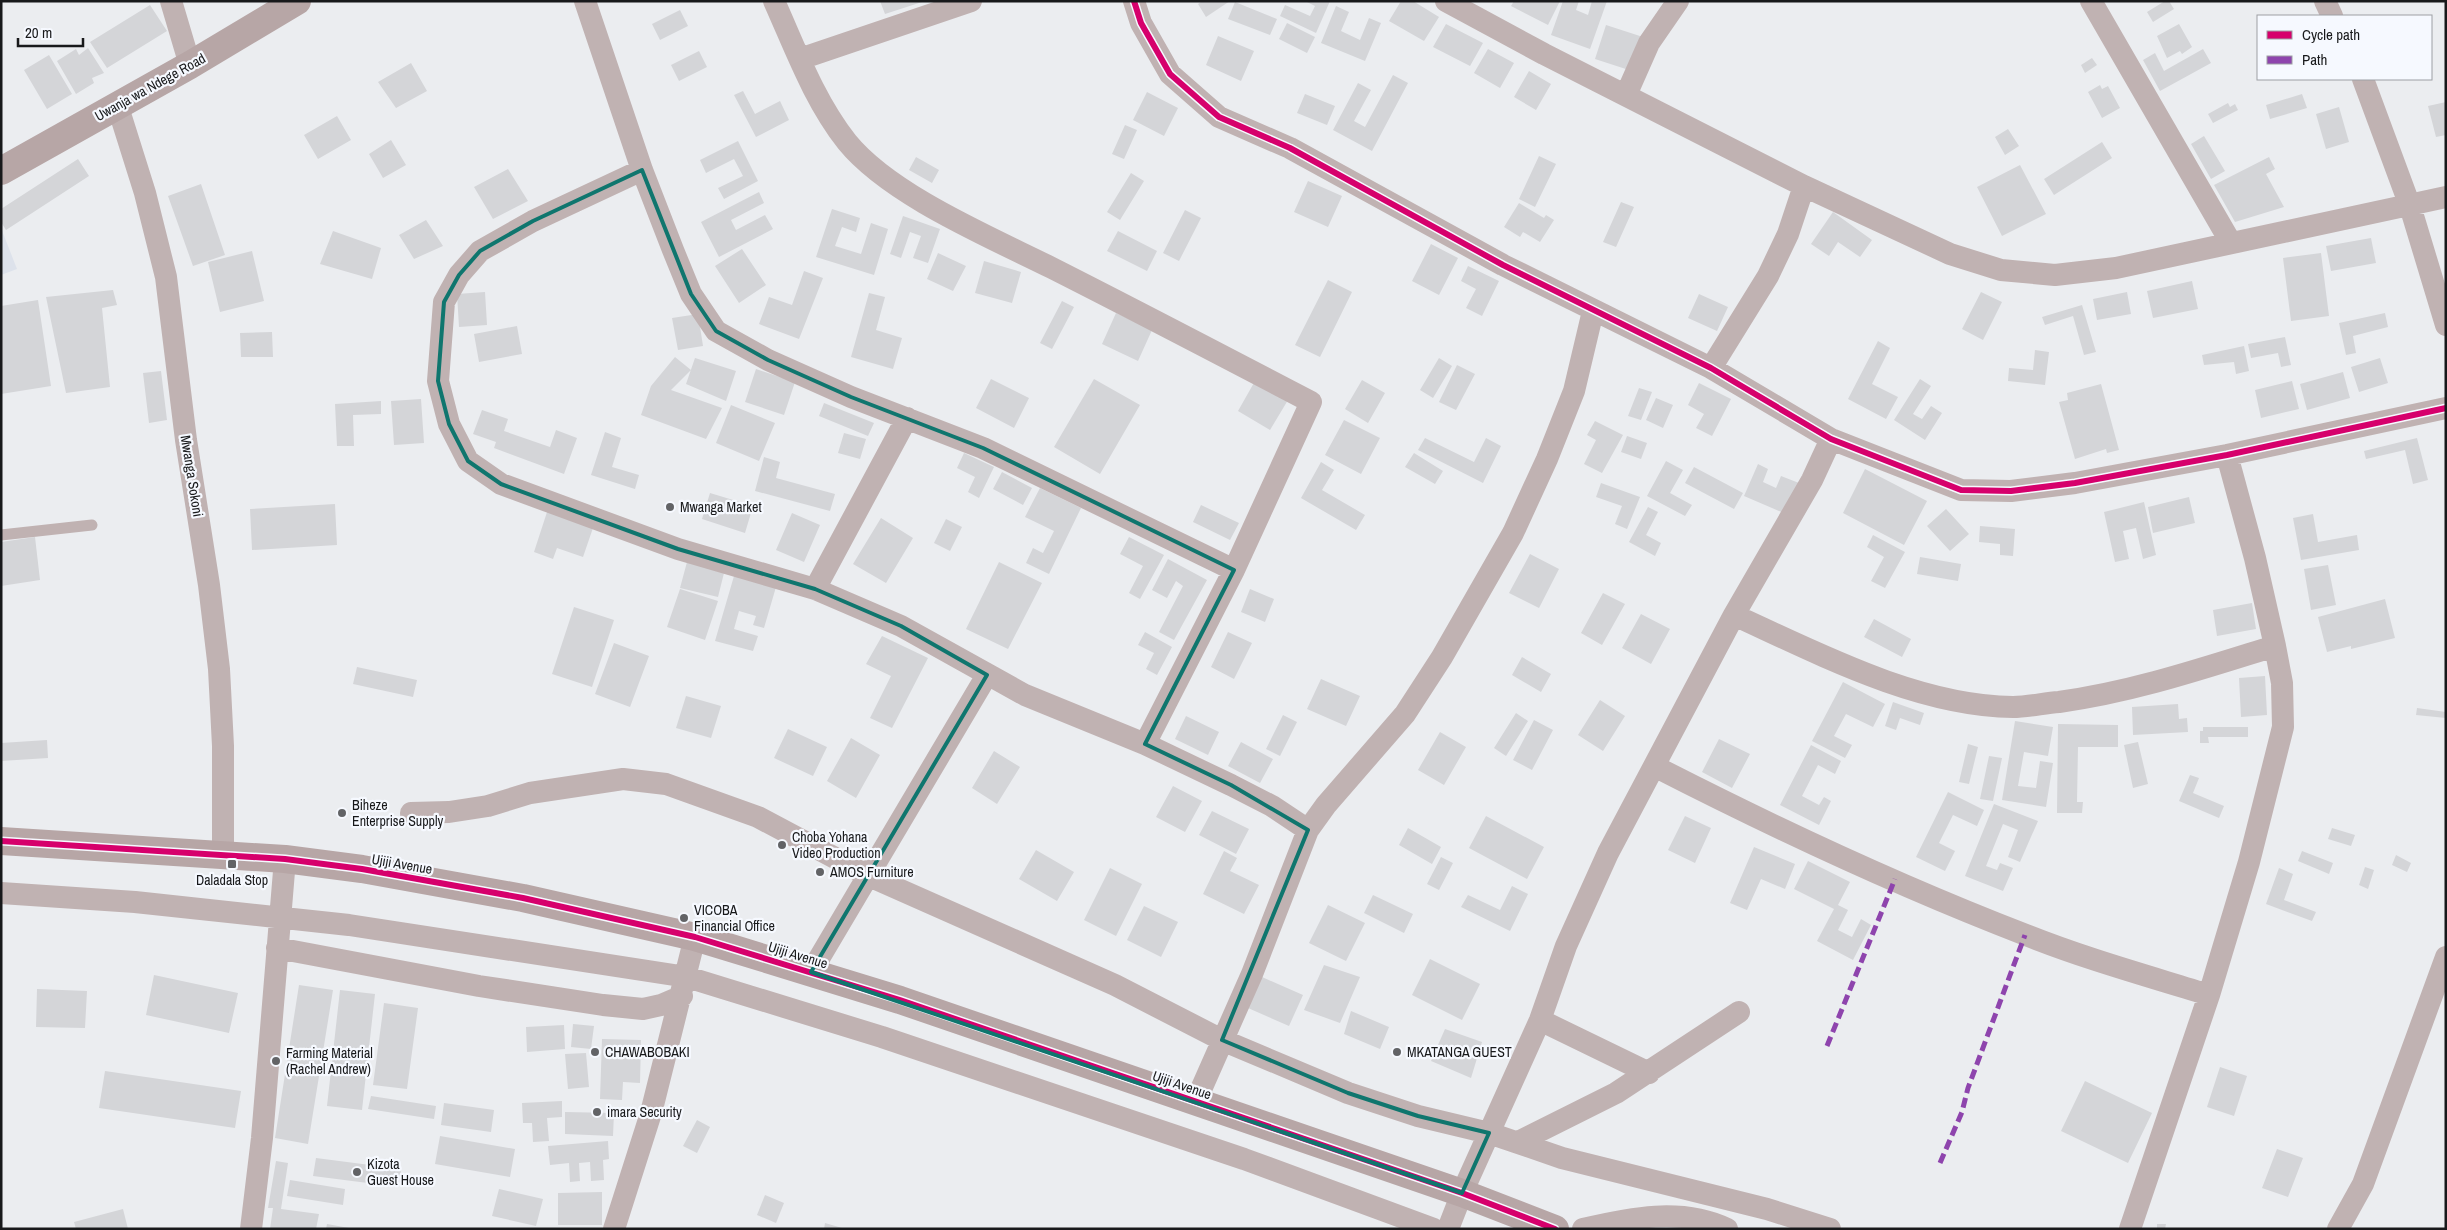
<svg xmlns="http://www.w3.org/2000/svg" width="2447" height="1230" font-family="'Archivo Narrow',sans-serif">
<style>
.built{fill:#dde2eb}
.building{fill:#d4d5d8}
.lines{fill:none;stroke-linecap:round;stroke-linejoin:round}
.lane{stroke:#c0b2b2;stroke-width:11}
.street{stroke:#c0b2b2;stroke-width:22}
.secondary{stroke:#b7a6a6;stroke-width:28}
.quiet{stroke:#8e44ad;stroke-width:5;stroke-dasharray:10 5;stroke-linecap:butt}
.cycleway-casing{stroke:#f6f9ff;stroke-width:9}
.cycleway{stroke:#d6006c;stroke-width:6}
.marked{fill:none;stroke:#0f766e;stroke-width:4;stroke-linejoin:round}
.poi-dot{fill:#626366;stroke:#f6f9ff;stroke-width:2}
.labels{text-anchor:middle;stroke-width:4.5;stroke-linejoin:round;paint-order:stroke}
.street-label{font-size:14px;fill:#18191b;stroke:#f6f9ff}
.poi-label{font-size:14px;fill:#18191b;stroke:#f6f9ff;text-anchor:start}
</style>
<rect width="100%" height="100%" fill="#ebedf0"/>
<!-- built -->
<path class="built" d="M1 228 17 269 1 275Z"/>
<!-- building -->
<path class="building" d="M880 1H922V2L885 14Z
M1202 1H1230L1206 17 1198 4Z
M1305 1H1330L1316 33 1280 16 1285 5 1310 16 1315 6Z
M1401 1H1413L1439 17 1424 41 1389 21Z
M1514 1H1560L1548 25 1511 6Z
M1563 1H1579L1576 10 1588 15 1592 1H1607L1590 49 1551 35Z
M2165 1H2169L2174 9 2153 22 2147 12Z
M1235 2 1277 19 1270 35 1228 19Z
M150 5 167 31 107 68 90 42Z
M1336 6 1349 12 1341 31 1360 40 1369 18 1381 23 1365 61 1321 43Z
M680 10 688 26 660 40 652 24Z
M1287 23 1315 37 1307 53 1279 39Z
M1446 24 1483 43 1470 66 1433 47Z
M2179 24 2192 47 2182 54 2180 51 2167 58 2157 36Z
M1606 25 1643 37 1632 71 1595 59Z
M1218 36 1254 51 1241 81 1206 65Z
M88 48 104 73 92 78 94 83 76 94 57 61 76 49 79 55Z
M1488 49 1514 63 1500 88 1474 73Z
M2203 49 2211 63 2160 91 2143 60 2155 53 2164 71Z
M699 51 707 67 679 81 671 65Z
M49 55 72 94 47 109 24 70Z
M2092 58 2097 65 2085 73 2081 65Z
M411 63 427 91 396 108 378 82Z
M1529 71 1551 84 1536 110 1514 97Z
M1393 75 1408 83 1372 151 1333 130 1358 83 1371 90 1354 121 1365 127Z
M2100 85 2102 89 2108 86 2120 108 2102 118 2088 92Z
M743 91 755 114 780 101 789 120 756 137 734 95Z
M1147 92 1178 108 1164 136 1133 120Z
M1305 94 1335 106 1327 125 1297 113Z
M2302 94 2307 108 2270 119 2266 105Z
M2446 102V135L2436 137 2428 106Z
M2228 103 2230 107 2235 104 2238 110 2213 123 2208 114Z
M2339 107 2349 142 2326 149 2316 114Z
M337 116 351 140 318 159 304 135Z
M1125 125 1137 130 1124 159 1112 154Z
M2008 129 2019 146 2005 155 1995 137Z
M2204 136 2225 171 2211 179 2191 144Z
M391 140 406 165 383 178 369 154Z
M738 141 758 181 724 199 718 188 743 176 734 159 706 173 700 160Z
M2102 142 2112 158 2054 195 2044 179Z
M1539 156 1556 164 1535 207 1519 199Z
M916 157 939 170 932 183 909 170Z
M2269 157 2275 169 2266 174 2284 207 2235 222 2214 185Z
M78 159 89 176 6 230 1 222V209Z
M2020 165 2046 214 2002 236 1977 187Z
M508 169 528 201 493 219 474 187Z
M1131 173 1144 181 1120 220 1107 212Z
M1308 181 1342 196 1328 227 1294 212Z
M201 184 225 255 193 266 168 196Z
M759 192 764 203 731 220 736 230 765 215 773 229 719 257 701 222Z
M1621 202 1634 207 1616 247 1603 242Z
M1519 203 1544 218 1546 215 1554 220 1540 242 1523 232 1520 237 1504 227Z
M832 209 860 218 856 232 842 227 835 246 861 254 871 223 888 229 874 275 816 257Z
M1185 210 1201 218 1179 261 1163 253Z
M1833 212 1872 240 1860 257 1838 242 1829 256 1811 244Z
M903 216 940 229 928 263 913 258 921 236 910 232 901 258 890 254Z
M426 220 443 246 414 259 399 235Z
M333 231 381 248 372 279 320 264Z
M1118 231 1157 251 1147 271 1107 251Z
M2371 238 2376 263 2331 271 2326 246Z
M1431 244 1458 258 1439 295 1412 281Z
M742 249 766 285 739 303 715 266Z
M252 251 264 301 220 312 208 262Z
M938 253 966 266 953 291 927 279Z
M2321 253 2329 316 2291 321 2283 258Z
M984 261 1021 272 1012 303 975 293Z
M1468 266 1499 281 1482 316 1466 308 1476 289 1461 281Z
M804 271 823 278 799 339 759 324 769 297 792 305Z
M1328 280 1352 292 1320 357 1295 345Z
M2192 281 2198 309 2153 318 2147 291Z
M113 290 117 305 102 308 110 387 66 393 46 297Z
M485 292 487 325 459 327 457 294Z
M1981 292 2002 302 1983 340 1962 329Z
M2127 292 2131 314 2097 320 2093 299Z
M869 293 885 297 876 330 902 338 893 369 851 357Z
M1699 294 1728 307 1717 331 1688 318Z
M38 300 51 386 1 394V306Z
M1062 301 1074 307 1052 349 1040 343Z
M2082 305 2096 352 2084 355 2073 316 2045 325 2042 317Z
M1116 313 1152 330 1138 361 1102 344Z
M2385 313 2388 327 2353 336 2356 353 2346 355 2339 323Z
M698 314 703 346 678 350 672 318Z
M517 326 522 354 479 362 474 334Z
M272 332 273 357H241L240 333Z
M2285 337 2291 365 2281 367 2278 353 2251 358 2248 344Z
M1878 341 1890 348 1872 384 1898 397 1886 419 1848 399Z
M2244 346 2249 371 2236 374 2234 362 2204 365 2202 355Z
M2035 350 2049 352 2045 385 2008 381 2009 368 2033 370Z
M675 357 691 370 671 390 722 408 706 439 641 415 651 386Z
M695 358 736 371 726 401 686 384Z
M1439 358 1452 366 1433 398 1420 390Z
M2380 358 2388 383 2359 392 2351 367Z
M1457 365 1475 374 1456 410 1439 402Z
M756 369 795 382 784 415 745 402Z
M161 371 167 420 149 423 143 373Z
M2343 372 2350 398 2307 410 2300 384Z
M991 379 1029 398 1014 428 976 408Z
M1094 379 1140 405 1100 474 1054 447Z
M1920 379 1931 386 1913 414 1922 419 1931 406 1942 413 1925 440 1894 420Z
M1362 380 1385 393 1368 423 1345 409Z
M1255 381 1288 400 1270 430 1238 411Z
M2292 381 2299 409 2261 418 2255 390Z
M1699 383 1731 399 1712 436 1696 428 1704 414 1688 405Z
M2101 384 2119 450 2107 453 2106 449 2075 459 2059 402 2068 400 2067 393Z
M1639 388 1652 392 1641 420 1628 416Z
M1656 398 1673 405 1663 428 1646 420Z
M421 399 424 443 394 445 391 401Z
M381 401V414L353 415 354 446H337L335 404Z
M824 403 874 423 868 436 819 416Z
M731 405 775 423 759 461 716 443Z
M482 410 508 419 504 431 550 447 556 430 577 438 564 474 494 448 496 442 473 434Z
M1344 420 1380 438 1361 474 1325 455Z
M1595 421 1623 435 1602 473 1584 464 1596 440 1587 435Z
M605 432 621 438 612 467 639 475 635 489 591 475Z
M844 433 866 439 860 459 838 453Z
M1627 436 1647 443 1641 459 1621 452Z
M1425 438 1474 462 1486 438 1501 446 1483 483 1418 450Z
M2417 438 2428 480 2413 484 2405 450 2366 459 2364 451Z
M964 453 994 467 979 498 968 492 975 477 957 468Z
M1414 453 1443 471 1435 484 1405 467Z
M764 457 780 462 776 478 835 494 830 511 755 491Z
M1666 461 1683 470 1670 493 1692 505 1685 516 1647 496Z
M1321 462 1334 470 1322 490 1365 515 1356 530 1301 498Z
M1758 464 1768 469 1763 482 1776 488 1781 476 1799 483 1786 514 1744 496Z
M1694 467 1743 493 1734 509 1685 483Z
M1865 469 1927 501 1904 545 1843 513Z
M1002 472 1032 488 1023 505 993 489Z
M1601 483 1640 497 1627 529 1615 524 1622 506 1596 497Z
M1040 488 1081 508 1049 574 1026 563 1033 548 1043 553 1054 531 1025 517Z
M710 493 753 506 745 533 702 519Z
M2189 497 2195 523 2153 533 2148 507Z
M2144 502 2156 555 2143 559 2136 528 2123 531 2129 559 2115 562 2104 512Z
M335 504 337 545 252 550 250 509Z
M1201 505 1239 523 1230 540 1193 522Z
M1648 507 1658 512 1646 535 1661 543 1655 556 1629 542Z
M548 509 594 525 583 557 557 548 553 559 534 552Z
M1946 509 1969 534 1950 551 1927 526Z
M792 513 820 525 804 562 776 550Z
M2313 514 2318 542 2357 535 2359 550 2301 560 2293 518Z
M881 518 913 538 886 583 853 564Z
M946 519 962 527 950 551 934 543Z
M1980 526 2015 529 2013 556 2000 555V544L1979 542Z
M1873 535 1905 552 1885 588 1871 581 1884 557 1867 547Z
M35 537 40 580 1 586V542Z
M1129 537 1164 555 1140 599 1129 593 1143 566 1120 554Z
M1530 554 1559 569 1539 608 1509 593Z
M1920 557 1961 564 1958 581 1917 574Z
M1168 559 1207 580 1174 640 1159 632 1183 586 1176 581 1167 598 1152 590Z
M687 562 724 573 718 597 680 588Z
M999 562 1042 583 1008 649 966 629Z
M2328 565 2336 605 2311 610 2304 569Z
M734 576 776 587 764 628 753 625 756 616 739 611 734 629 758 636 753 651 715 641Z
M680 589 718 601 705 640 667 627Z
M1250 589 1274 599 1265 622 1241 612Z
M1603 593 1625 604 1602 645 1581 633Z
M2385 599 2395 638 2351 649V646L2327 652 2318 617Z
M2252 603 2256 629 2217 636 2213 610Z
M574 607 614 620 592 687 552 674Z
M1641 614 1670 629 1651 664 1622 648Z
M1874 619 1911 639 1902 657 1864 637Z
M1145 632 1172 647 1157 675 1146 669 1154 653 1138 645Z
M1228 632 1252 643 1234 679 1211 667Z
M882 636 928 658 892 728 870 718 891 676 866 664Z
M614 643 649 656 630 707 595 694Z
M1522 657 1551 674 1541 692 1512 675Z
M357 667 417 680 413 697 353 684Z
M2265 676 2267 715 2241 717 2239 678Z
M1321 679 1360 696 1346 726 1307 709Z
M1843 682 1885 704 1873 727 1846 714 1834 736 1852 745 1845 758 1812 741Z
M686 696 721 706 711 738 676 728Z
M1600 700 1625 716 1603 751 1578 735Z
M1893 702 1924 713 1920 725 1900 718 1896 730 1885 726Z
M2178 704 2179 719 2187 718 2188 732 2133 735 2132 707Z
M2417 708 2446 712V718L2416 715Z
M1516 713 1528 721 1506 756 1494 748Z
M1283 715 1297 722 1280 756 1266 749Z
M1186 716 1219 732 1208 755 1175 739Z
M1534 720 1553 730 1532 770 1513 760Z
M2015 721 2053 727 2048 756 2024 752 2018 786 2036 788 2040 761 2053 763 2046 807 2002 800Z
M2058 724 2118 725V747H2078L2077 802H2083L2082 813H2057Z
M2203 727H2248V737H2208L2209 743H2200V731H2203Z
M788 729 827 747 813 776 774 758Z
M1440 732 1466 747 1444 785 1418 770Z
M851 738 880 755 856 798 827 781Z
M1719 739 1750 754 1732 788 1702 772Z
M47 740 48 758 1 761V743Z
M1241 742 1273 759 1260 783 1228 766Z
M2138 742 2148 784 2133 788 2124 745Z
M1968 744 1978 747 1969 784 1959 782Z
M1811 745 1841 761 1835 774 1818 765 1802 796 1819 805 1824 797 1831 801 1819 825 1780 805Z
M994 751 1020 767 997 804 972 788Z
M1989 756 2002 758 1993 801 1980 799Z
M2190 775 2199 778 2193 793 2224 806 2219 818 2179 801Z
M1173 786 1202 801 1185 832 1156 817Z
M1948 792 1984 810 1977 826 1953 815 1939 843 1955 851 1945 871 1916 857Z
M1994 804 2038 821 2020 862 2008 857 2018 830 2003 824 1986 866 1997 870 2000 863 2013 868 2003 891 1965 876Z
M1212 811 1249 829 1236 854 1199 835Z
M1486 816 1544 847 1527 879 1469 848Z
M1685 816 1711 828 1695 863 1668 850Z
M1408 828 1441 847 1432 864 1399 845Z
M2332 828 2355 835 2351 846 2328 839Z
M1754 847 1795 864 1785 889 1761 879 1747 910 1730 903Z
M1036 850 1074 872 1057 901 1019 879Z
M1224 851 1237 858 1230 871 1259 885 1244 914 1203 894Z
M2302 851 2333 863 2329 874 2298 861Z
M2396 855 2411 863 2407 872 2392 865Z
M1441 857 1453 863 1439 890 1427 884Z
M1808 861 1850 882 1838 905 1848 910 1838 930 1852 937 1861 919 1871 925 1853 960 1817 941 1834 909 1794 889Z
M2365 867 2374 870 2368 889 2359 885Z
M1110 868 1142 884 1116 936 1084 920Z
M2279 868 2293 874 2284 900 2316 912 2312 921 2266 904Z
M1512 886 1528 894 1510 931 1461 907 1468 895 1500 910Z
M1373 895 1413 914 1404 933 1364 913Z
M1328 905 1365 923 1346 961 1309 943Z
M1144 906 1178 922 1161 957 1127 940Z
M1430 959 1480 984 1462 1020 1412 995Z
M1324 965 1360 977 1340 1023 1304 1010Z
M154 975 238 993 229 1033 146 1015Z
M1262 977 1303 995 1289 1026 1248 1008Z
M299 985 333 990 308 1144 275 1138Z
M37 989 87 991 85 1028 36 1027Z
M340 990 375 994 362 1110 327 1106Z
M384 1003 418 1008 407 1089 373 1085Z
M1351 1011 1389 1027 1380 1049 1344 1034Z
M573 1024 594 1026 591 1049 571 1047Z
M564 1025 565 1049 527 1052 526 1027Z
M1445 1029 1482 1042 1471 1078 1431 1061Z
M602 1039 641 1040 640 1083 623 1082 622 1100 600 1099Z
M586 1053 589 1087 568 1089 565 1054Z
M2220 1067 2247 1076 2234 1116 2207 1107Z
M105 1071 241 1091 235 1128 99 1108Z
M2085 1081 2152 1113 2128 1163 2061 1131Z
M371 1096 436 1106 434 1119 368 1109Z
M562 1101V1117L547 1118 549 1141 533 1142 532 1123H523L522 1103Z
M444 1103 494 1110 491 1132 441 1125Z
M565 1112 614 1113 613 1136 565 1134Z
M697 1120 710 1127 697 1153 683 1146Z
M440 1136 515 1149 510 1177 435 1164Z
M608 1141 609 1159 603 1160 604 1180 591 1181 590 1162 579 1163 580 1181 570 1182 569 1163 550 1165 548 1146Z
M2277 1149 2303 1158 2288 1197 2262 1188Z
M316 1158 401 1169 399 1187 313 1176Z
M276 1161 288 1163 281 1209 319 1214 316 1229H270L273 1208H268Z
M290 1180 345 1189 343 1205 287 1196Z
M499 1189 543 1199 536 1226 492 1216Z
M602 1192V1225H558V1193Z
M765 1195 784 1203 776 1223 757 1215Z
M123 1209 128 1229H76L74 1222Z
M825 1223 842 1228V1229H824Z
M327 1224 349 1228 348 1229H326Z
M2157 1224H2166L2165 1229H2157Z"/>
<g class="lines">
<!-- lane -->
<path class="lane" d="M1 535 92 525"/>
<!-- street -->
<path class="street" d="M171 1 190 65
M585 1 642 170 673 250 691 294 716 331 768 360 851 397 983 448 1234 570
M774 1C796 50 814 100 847 142 890 195 990 237 1052 268 1139 312 1225 357 1311 402L1234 570 1145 744
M1134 1 1141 23 1170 74 1219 117 1290 148 1503 265 1711 368 1831 439 1961 490 2011 491 2075 483 2227 455 2446 408
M1446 1 1544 54 1804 186 1950 254 2001 270 2055 275 2116 268 2446 197
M2091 1 2231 243
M2325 1 2332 16
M800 59 971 1
M2363 79 2410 206 2446 325
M1626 95 1649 43 1678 1
M117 104 145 193 166 277 186 440 209 585 219 669 223 746V855
M642 170 533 221 480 251 459 275 444 302 438 381 449 424 468 461 501 484 678 549 815 589 901 626 1025 695 1145 744 1231 785 1272 806 1308 830
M1711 368 1768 276 1788 234 1804 186
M815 589 907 418
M1734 615C1819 654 1918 706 2013 707 2028 707 2044 703 2059 702 2133 692 2204 668 2275 646
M1654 766C1775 828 1899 886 2026 935 2086 959 2148 976 2209 995
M411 813 449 812 488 806 530 793 623 779 666 784 758 817 869 876 1115 985 1222 1040 1348 1093 1418 1116 1489 1133 1562 1158 1767 1209 1830 1229
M1 893 135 902 349 925 687 977 882 1037 1244 1159 1434 1229
M277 948 479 986 603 1005 643 1009 661 1005 682 996
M811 972 987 675
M1540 1020 1649 1073
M1195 1103 1252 974 1308 830 1326 805 1405 714 1442 657 1513 533 1547 459 1574 391 1593 311
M1518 1142 1616 1093 1739 1012
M251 1229 262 1138 285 859
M614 1229 651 1113 695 937
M1448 1229 1462 1193 1540 1020 1566 946 1608 853 1734 615 1812 480 1831 439
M1583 1229C1629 1218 1682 1207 1727 1229
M2130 1229 2209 995 2249 862 2283 727 2282 683 2275 646 2255 558 2227 455
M2338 1229 2363 1184 2446 957"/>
<!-- secondary -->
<path class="secondary" d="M1 171 190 65 297 1
M1 841 285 859 362 869 523 898 695 937 900 1000 1462 1193 1555 1229"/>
<!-- quiet -->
<path class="quiet" d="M1827 1046 1895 879
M1940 1163 1962 1112 1968 1088 2025 935"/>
<defs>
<path id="cycleway" d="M1134 1 1141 23 1170 74 1219 117 1290 148 1503 265 1711 368 1831 439 1961 490 2011 491 2075 483 2227 455 2446 408
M1 841 285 859 362 869 523 898 695 937 900 1000 1462 1193 1555 1229"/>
</defs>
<!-- cycleway casing -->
<use href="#cycleway" class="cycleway-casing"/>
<!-- cycleway -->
<use href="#cycleway" class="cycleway"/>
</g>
<!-- marked area -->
<path class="marked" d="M642 170 691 294 716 331 768 360 851 397 983 448 1234 570 1145 744 1231 785 1308 830 1222 1040 1348 1093 1418 1116 1489 1133 1462 1193 811 972 987 675 901 626 815 589 678 549 501 484 468 461 449 424 438 381 444 302 459 275 480 251 533 221Z"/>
<!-- markers -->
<g class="poi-dot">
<circle cx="670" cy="507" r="5"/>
<circle cx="342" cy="813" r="5"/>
<circle cx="782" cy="845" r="5"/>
<rect x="227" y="859" width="10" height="10" rx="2.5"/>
<circle cx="820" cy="872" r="5"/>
<circle cx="684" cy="918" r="5"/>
<circle cx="595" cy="1052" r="5"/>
<circle cx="1397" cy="1052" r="5"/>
<circle cx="276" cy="1061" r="5"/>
<circle cx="597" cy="1112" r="5"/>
<circle cx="357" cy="1172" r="5"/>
</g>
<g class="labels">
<!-- street labels -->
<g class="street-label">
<text transform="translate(150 87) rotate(-29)" y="5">Uwanja wa Ndege Road</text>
<text transform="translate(192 476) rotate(81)" y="5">Mwanga Sokoni</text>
<text transform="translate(402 864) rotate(10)" y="5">Ujiji Avenue</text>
<text transform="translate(798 955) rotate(17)" y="5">Ujiji Avenue</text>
<text transform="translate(1182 1085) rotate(19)" y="5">Ujiji Avenue</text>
</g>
<!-- poi labels -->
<g class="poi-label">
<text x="680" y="512">Mwanga Market</text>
<text x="352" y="810">Biheze<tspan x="352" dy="16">Enterprise Supply</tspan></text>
<text x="792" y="842">Choba Yohana<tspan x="792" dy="16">Video Production</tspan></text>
<text x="830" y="877">AMOS Furniture</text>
<text x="232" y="885" text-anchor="middle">Daladala Stop</text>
<text x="694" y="915">VICOBA<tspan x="694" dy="16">Financial Office</tspan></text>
<text x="605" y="1057">CHAWABOBAKI</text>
<text x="1407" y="1057">MKATANGA GUEST</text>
<text x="286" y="1058">Farming Material<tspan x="286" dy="16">(Rachel Andrew)</tspan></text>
<text x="607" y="1117">imara Security</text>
<text x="367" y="1169">Kizota<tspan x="367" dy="16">Guest House</tspan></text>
</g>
</g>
<!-- border -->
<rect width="2447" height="1230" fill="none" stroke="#18191b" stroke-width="5"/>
<!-- legend -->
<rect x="2257" y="15" width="175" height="65" fill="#f6f9ff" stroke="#9d9fa4"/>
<rect x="2267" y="31" width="25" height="8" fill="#d6006c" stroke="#9d9fa4"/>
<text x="2302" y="40" font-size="15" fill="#18191b">Cycle path</text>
<rect x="2267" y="56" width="25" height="8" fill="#8e44ad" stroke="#9d9fa4"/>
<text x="2302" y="65" font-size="15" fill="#18191b">Path</text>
<!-- scale -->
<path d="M18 38v8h65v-8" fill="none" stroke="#18191b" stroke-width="2.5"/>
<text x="25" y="38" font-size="15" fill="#18191b" stroke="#f6f9ff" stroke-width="4" paint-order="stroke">20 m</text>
</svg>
